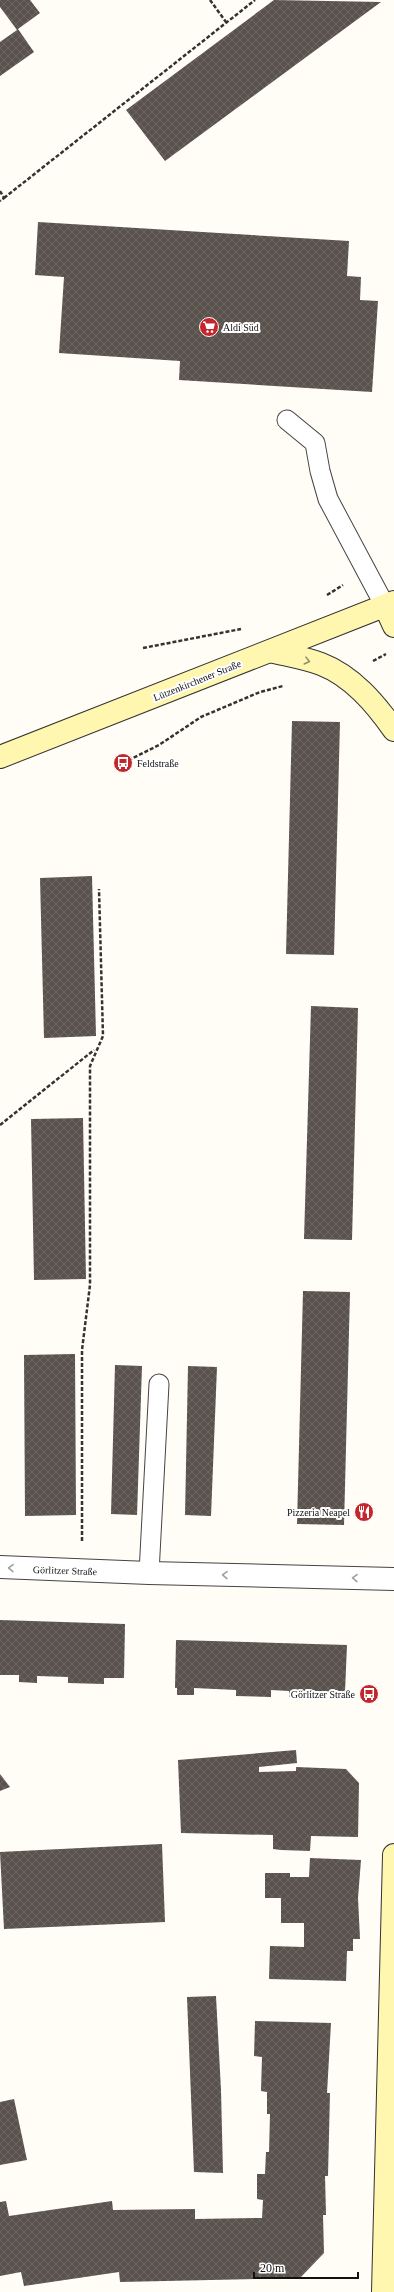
<svg xmlns="http://www.w3.org/2000/svg" width="394" height="2292" font-family="'Times New Roman',serif">
<style>
.building{fill:url(#building-cross-hatch)}
.lines{fill:none;stroke-linecap:round;stroke-linejoin:round}
.service-casing{stroke:#444;stroke-width:21}
.minor-casing{stroke:#444;stroke-width:24}
.secondary-casing{stroke:#333;stroke-width:24}
.path{stroke:#333;stroke-width:2.5;stroke-dasharray:4 2;stroke-linecap:butt}
.service{stroke:#fff;stroke-width:19}
.minor{stroke:#fff;stroke-width:22}
.secondary{stroke:#fff6b0;stroke-width:22}
.oneway{stroke:#948f68}
.oneway2{stroke:#a0a0a0}
.labels{text-anchor:middle;stroke-width:4;stroke-linejoin:round;paint-order:stroke}
.poi-label{font-size:10px;fill:#111;stroke:#fff;text-anchor:start}
.street-label{font-size:10px;fill:#111;stroke:#fff}
</style>
<defs>
<pattern id="building-cross-hatch" width="8" height="8" patternUnits="userSpaceOnUse"><rect width="8" height="8" fill="#5a524d"/><path d="M0 0l8 8M0 8l8-8" fill="none" stroke="#6d6662"/></pattern>
</defs>
<rect width="100%" height="100%" fill="#fffdf5"/>
<!-- building -->
<path class="building" d="M0 0H30L40 13 18 29 34 52 0 76V42L17 30 0 7Z
M274 0 381 2 165 161 126 110Z
M38 222 349 241 347 276 361 277 360 300 378 301 372 392 179 380 180 361 59 353 64 277 35 275Z
M292 721 340 722 334 955 286 954Z
M92 876 96 1036 44 1038 40 878Z
M311 1006 358 1008 352 1240 304 1239Z
M83 1118 86 1279 34 1280 31 1119Z
M303 1291 350 1292 344 1525 297 1524Z
M75 1354 76 1515 25 1516 24 1355Z
M115 1365 142 1366 137 1515 111 1514Z
M188 1366 217 1367 211 1516 185 1515Z
M0 1620 125 1624 124 1678H104V1684L68 1683V1677L37 1676V1683L19 1682V1675H0Z
M176 1640 347 1645 345 1692H326L325 1698 289 1697V1691L271 1690V1697L236 1696V1690L194 1688V1695H177V1688H175Z
M296 1750 297 1763 259 1767V1772L296 1771V1767L346 1769 359 1783 358 1837 311 1836 310 1851 281 1850 273 1849V1835L181 1833 178 1760Z
M0 1774 10 1787 0 1791Z
M162 1844 165 1922 4 1929 0 1852Z
M310 1858 361 1860 358 1898 360 1939H353V1951H347L346 1981 269 1979 270 1946 304 1947V1923H281V1898H265V1873H290V1877H309Z
M216 1996 221 2090 223 2173 194 2172 187 1997Z
M255 2021 331 2023 327 2093H330L328 2176H325L326 2215H323L324 2253 300 2278 120 2282 119 2272 24 2286 21 2272 0 2276V2202L6 2201 9 2216 112 2201 113 2210 195 2209V2219L262 2218 263 2200 257 2199V2174H265L266 2152H269L270 2114H267V2092L261 2091 262 2057 254 2056Z
M14 2099 27 2160 0 2165V2102Z"/>
<g class="lines">
<defs>
<path id="service" d="M287 420 315 443 320 471 328 499 385 606
M149 1573 159 1384"/>
<path id="minor" d="M0 1567 149 1573 394 1579"/>
<path id="secondary" d="M385 606 394 626
M270 651C286 655 305 658 321 664 352 676 375 703 394 730
M0 757 394 602
M383 2292 394 1855"/>
</defs>
<!-- service casing -->
<use href="#service" class="service-casing"/>
<!-- minor casing -->
<use href="#minor" class="minor-casing"/>
<!-- secondary casing -->
<use href="#secondary" class="secondary-casing"/>
<!-- path -->
<path class="path" d="M210 0 226 22
M0 191 4 198 0 201
M4 198 255 0
M327 595 343 585
M143 648 241 629
M373 661 386 654
M123 763 159 745 201 717 260 692 283 686
M0 1125 94 1050
M82 1541V1350L90 1285V1066L103 1036 99 889"/>
<!-- service -->
<use href="#service" class="service"/>
<!-- minor -->
<use href="#minor" class="minor"/>
<!-- secondary -->
<use href="#secondary" class="secondary"/>
</g>
<!-- one-way arrows -->
<defs><path id="oneway-chevron" d="M-2-3.5L2.5 0L-2 3.5" fill="none" stroke-width="1.6" stroke-linecap="round" stroke-linejoin="round"/></defs>
<use class="oneway" href="#oneway-chevron" transform="translate(307 661) rotate(14)"/>
<g class="oneway2">
<use href="#oneway-chevron" transform="translate(11 1568) rotate(-178)"/>
<use href="#oneway-chevron" transform="translate(225 1575) rotate(-179)"/>
<use href="#oneway-chevron" transform="translate(355 1578) rotate(-179)"/>
</g>
<!-- icons -->
<defs>
<symbol id="supermarket-disc" viewBox="-11 -11 22 22"><circle r="9.5" fill="#c4262e" stroke="#fff"/><path d="M-6-5.5h2.5l.6 2H6L4.5 2H-2.5L-4.4-4H-6ZM-1.5 3.2a1.3 1.3 0 1 0 .1 0ZM3 3.2a1.3 1.3 0 1 0 .1 0Z" fill="#fff"/></symbol>
<symbol id="bus-disc" viewBox="-11 -11 22 22"><circle r="9.5" fill="#c4262e" stroke="#fff"/><path d="M-5-6H5V4H4V6H2V4H-2V6H-4V4H-5ZM-3.5-4V0h7V-4ZM-3.5 1.2v1.5H-2V1.2ZM2 1.2v1.5H3.5V1.2Z" fill="#fff"/></symbol>
<symbol id="restaurant-disc" viewBox="-11 -11 22 22"><circle r="9.5" fill="#c4262e" stroke="#fff"/><path d="M-5-6h1v4h1v-4h1v4h1v-4h1v5L-1.5 .5V6h-2V.5L-5-1ZM5-6V6H3V1.5H1.5Q1.5-4 5-6Z" fill="#fff"/></symbol>
</defs>
<g fill-rule="evenodd">
<use href="#supermarket-disc" x="198" y="316" width="22" height="22"/>
<use href="#bus-disc" x="112" y="752" width="22" height="22"/>
<use href="#restaurant-disc" x="353" y="1501" width="22" height="22"/>
<use href="#bus-disc" x="358" y="1683" width="22" height="22"/>
</g>
<g class="labels">
<!-- poi labels -->
<g class="poi-label">
<text x="223" y="331">Aldi Süd</text>
<text x="137" y="767">Feldstraße</text>
<text x="350" y="1516" text-anchor="end">Pizzeria Neapel</text>
<text x="355" y="1698" text-anchor="end">Görlitzer Straße</text>
</g>
<!-- street labels -->
<g class="street-label">
<text transform="translate(197 680) rotate(-22)" y="4">Lützenkirchener Straße</text>
<text transform="translate(65 1570) rotate(2)" y="4">Görlitzer Straße</text>
</g>
</g>
<!-- scale -->
<path d="M254 2272v6h104v-6" fill="none" stroke="#111111" stroke-width="2"/>
<text x="260" y="2272" font-size="12" fill="#111111" stroke="#ffffff" stroke-width="3" paint-order="stroke">20 m</text>
</svg>
